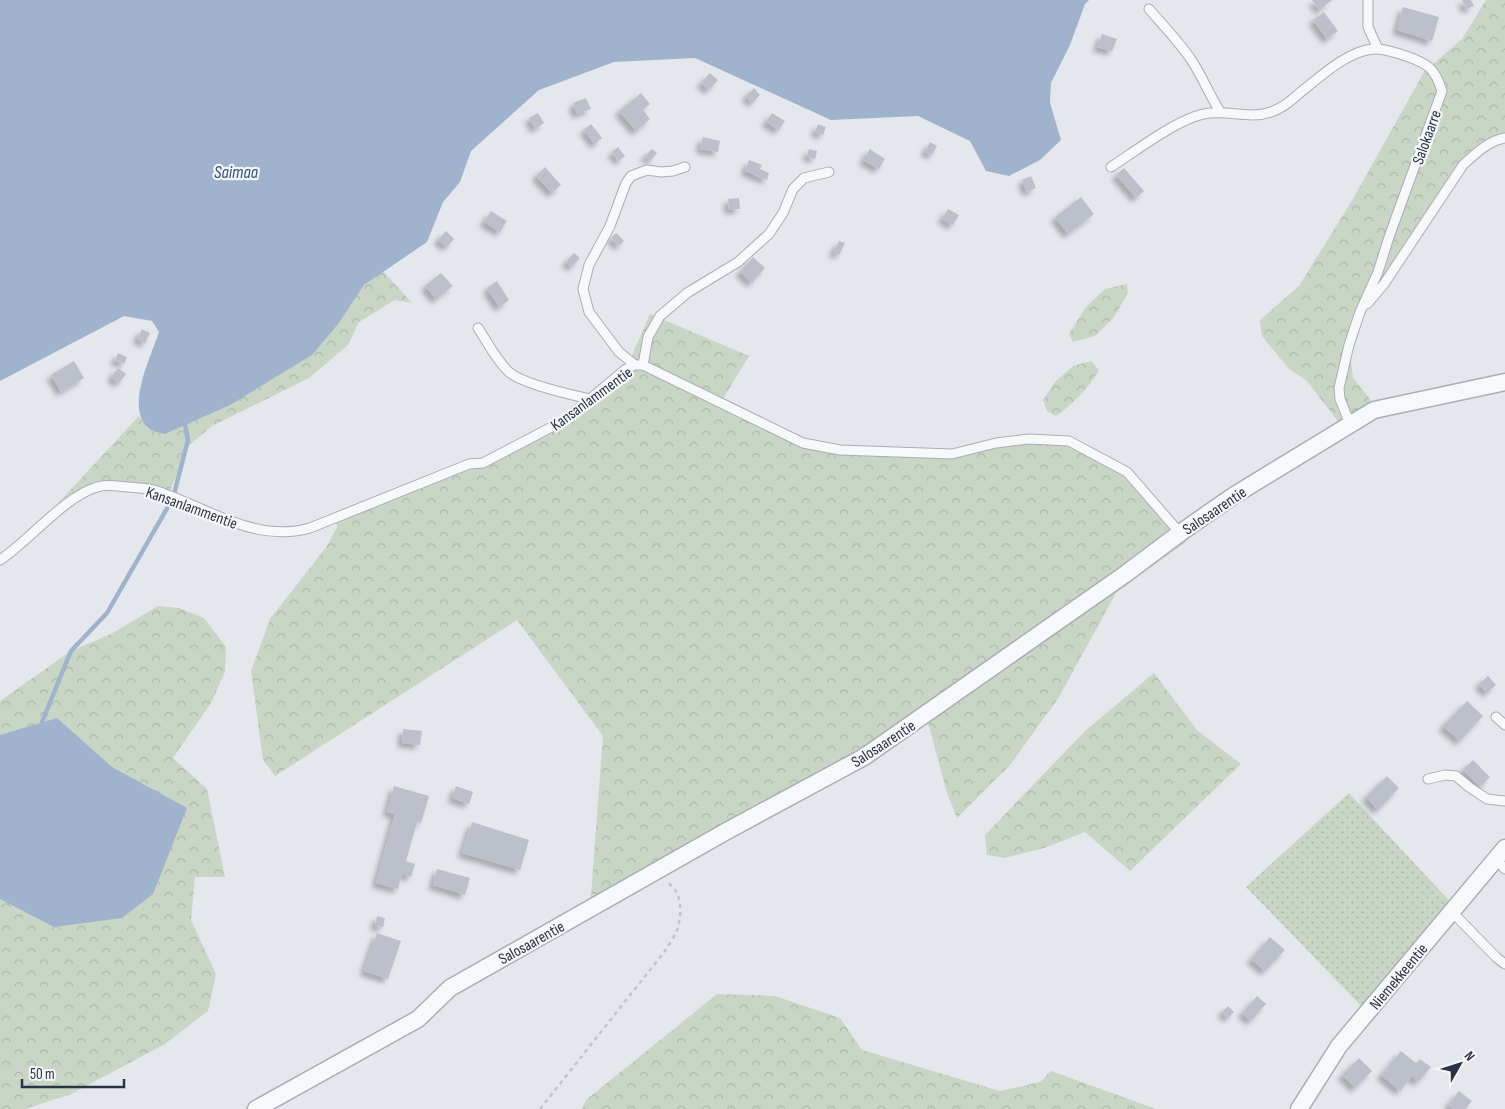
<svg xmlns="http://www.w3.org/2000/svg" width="1505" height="1109" font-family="'Sofia Sans Condensed',sans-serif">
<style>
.grass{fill:url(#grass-dots)}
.forest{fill:url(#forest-crowns)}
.water{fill:#9fb4cc}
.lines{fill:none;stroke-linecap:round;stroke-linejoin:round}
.stream{stroke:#9fb4cc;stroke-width:4.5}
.building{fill:#bbc0ca;filter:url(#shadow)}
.service-casing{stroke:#a9aeb7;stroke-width:11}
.minor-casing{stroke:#a9aeb7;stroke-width:19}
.path{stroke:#c2c5cb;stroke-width:2.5;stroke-dasharray:4 4;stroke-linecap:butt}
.service{stroke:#f7f8fa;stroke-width:9}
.minor{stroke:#f7f8fa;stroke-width:16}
.labels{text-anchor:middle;stroke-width:4.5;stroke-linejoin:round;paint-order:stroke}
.street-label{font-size:16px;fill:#2b3445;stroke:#f4f6f9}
.water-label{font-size:18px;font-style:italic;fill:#34527a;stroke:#f4f6f9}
</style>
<defs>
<pattern id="grass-dots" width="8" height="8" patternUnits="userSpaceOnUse" patternTransform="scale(1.25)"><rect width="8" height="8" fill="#c9d6c5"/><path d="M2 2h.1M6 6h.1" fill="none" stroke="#adb8ab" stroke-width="1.8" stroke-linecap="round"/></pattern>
<pattern id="forest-crowns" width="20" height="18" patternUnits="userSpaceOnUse" patternTransform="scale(1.25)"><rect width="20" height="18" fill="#c9d6c5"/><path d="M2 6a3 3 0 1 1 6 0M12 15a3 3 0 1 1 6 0" fill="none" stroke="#adb8ab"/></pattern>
<filter id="shadow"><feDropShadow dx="-4.5" dy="4.5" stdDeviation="2.5" flood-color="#0004"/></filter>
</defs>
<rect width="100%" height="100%" fill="#e4e7ec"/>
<!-- grass -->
<path class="grass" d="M1349 793 1455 907 1368 1013 1246 887Z"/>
<!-- forest -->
<path class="forest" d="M1486 0H1505V138L1476 153 1360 312 1349 344 1353 378 1370 399 1374 410 1343 428 1307 381 1289 369 1262 336 1260 320 1299 286 1353 199 1424 72 1462 39Z
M383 271 412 303 395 300 359 322 348 345 309 378 212 426 188 446 168 496 110 485 87 491 20 544 139 416 148 429 339 323 364 285Z
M1127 284 1128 293 1114 317 1095 336 1073 342 1069 334 1086 307 1105 289Z
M650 314 749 356 721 402 803 443 952 454 996 443 1069 441 1127 472 1187 541 1116 593 1059 697 1011 764 957 818 947 793 926 715 590 909 603 736 517 620 275 776 263 760 251 671 270 619 327 546 337 527 335 517 484 463 565 420 626 369Z
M1091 361 1099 370C1088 389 1073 404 1056 416L1047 411 1043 400 1055 382 1073 366Z
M158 606 179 608 204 618 226 647 225 672 211 703 173 758 207 789 225 877H195L191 920 216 974 208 1011 165 1044 71 1094 25 1109H0V701L71 651 111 634Z
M1154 673 1197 730 1241 764 1130 871 1085 832 1044 848 1004 858 987 855 985 835 1085 731Z
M717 994 775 996 840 1018 862 1050 1000 1091 1040 1082 1051 1071 1156 1109H582L586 1100Z"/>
<!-- water -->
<path class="water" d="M0 0H1089L1085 4 1070 45 1051 83 1050 103 1061 140 1040 160 1009 176 986 171 970 141 918 116 831 120 695 58 614 62 539 90 471 151 460 182 443 202 427 242 364 285 339 323 312 355 230 405 165 434C159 432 151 431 147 427 126 405 151 357 159 332L152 321 124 316 0 381Z
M57 718 112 767 187 808 153 894 122 918 54 927 0 899V735Z"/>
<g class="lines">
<!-- stream -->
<path class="stream" d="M42 722 71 651 107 613 173 498 188 440 185 425"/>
</g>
<!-- building -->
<path class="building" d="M1312 0H1332L1320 10Z
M1462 0H1471L1474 6 1466 9Z
M1403 7 1439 17 1432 41 1397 30Z
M1324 12 1338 31 1327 39 1313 20Z
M1102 34 1117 39 1112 51 1097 47Z
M710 73 718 80 709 90 701 83Z
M754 88 760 95 752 103 746 96Z
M641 93 650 104 643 110 650 119 636 131 619 111Z
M586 98 591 109 577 114 573 103Z
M538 113 544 123 535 129 529 118Z
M772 113 785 121 779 130 766 122Z
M591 124 602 138 595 144 584 130Z
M818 124 826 127 823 135 815 132Z
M703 137 720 141 718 152 700 149Z
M930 142 937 146 932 155 925 152Z
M618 147 625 156 619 161 612 152Z
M652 149 657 153 650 161 645 156Z
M809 149 817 151 815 159 807 156Z
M870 149 885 159 879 169 863 160Z
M749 160 762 165 760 169 769 173 767 180 745 171Z
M545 167 561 185 552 193 536 176Z
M1124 168 1144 191 1136 198 1116 175Z
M1031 176 1036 188 1027 192 1022 180Z
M1081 197 1094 214 1068 234 1055 217Z
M739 198 740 209 729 210 728 199Z
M948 209 959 215 953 225 942 219Z
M491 211 507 221 500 232 484 222Z
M446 231 454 239 447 247 438 240Z
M616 233 624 241 619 246 611 238Z
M839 241 845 243 839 255 833 252Z
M574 253 580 258 572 267 566 262Z
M753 257 765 268 752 283 740 272Z
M441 273 453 286 436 299 425 286Z
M497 281 509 300 499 307 487 288Z
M142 329 150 333 145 343 137 339Z
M118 353 127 357 124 364 115 360Z
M74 361 84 378 61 392 51 375Z
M118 368 126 374 119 383 111 377Z
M1488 676 1496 685 1487 693 1479 684Z
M1467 701 1483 716 1460 741 1443 726Z
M403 729 422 731 420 745 402 743Z
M1473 760 1490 777 1480 787 1463 770Z
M1387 776 1399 788 1378 810 1366 797Z
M394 786 429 796 421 823 417 822 406 861 415 864 411 877 402 874 398 889 376 883 395 814 387 812Z
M456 786 473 792 469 804 452 798Z
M472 822 529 840 520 870 462 853Z
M437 869 470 878 465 895 433 885Z
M377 916 385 918 383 927 375 926Z
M377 933 401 941 388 979 364 971Z
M1270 937 1285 950 1265 971 1251 959Z
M1257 996 1266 1004 1251 1021 1242 1013Z
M1228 1006 1234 1012 1228 1018 1222 1012Z
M1401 1051 1416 1063 1420 1059 1431 1067 1418 1082 1412 1076 1400 1091 1381 1075Z
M1359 1058 1372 1071 1355 1088 1342 1075Z
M1459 1091 1472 1101 1465 1109H1453L1448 1105Z"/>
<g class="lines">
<defs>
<path id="service" d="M1368 0V27L1378 49
M1149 9C1163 25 1178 41 1190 58 1202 75 1209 95 1221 113
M1111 167C1136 151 1182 115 1210 113 1231 111 1251 119 1271 112 1283 108 1293 99 1302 91 1321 76 1348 51 1373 49 1385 48 1396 53 1406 56 1429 64 1435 69 1442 91L1389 237 1378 272 1360 312 1349 345 1339 388 1340 399 1350 424
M1367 304 1384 284 1463 165C1475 154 1488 141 1505 138
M478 328C488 343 496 360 509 372 522 384 572 395 590 399
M635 365 619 352 589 312 583 289 589 265 610 226 626 183 631 176 647 170 661 172 673 171 685 167
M643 365 648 337 660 316 687 293 738 262 769 234 783 213 793 189 804 178 829 172
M0 560C30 540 64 497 97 487 107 484 117 486 127 487 136 488 146 488 154 490 205 506 254 544 310 528L469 464 483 463 565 420 626 369 635 365H643L803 443 840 450 952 454 996 443 1029 439 1069 441 1127 472 1180 533
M1496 717 1505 725
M1428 779 1445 775 1456 776 1469 787 1487 799 1505 801
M1496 859 1505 869
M1452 912 1497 958 1505 964"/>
<path id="minor" d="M256 1109 418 1019 450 988 725 832 864 757 1124 575 1180 533 1233 496 1374 410 1505 382
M1299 1109 1339 1046 1505 848"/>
</defs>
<!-- service casing -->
<use href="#service" class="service-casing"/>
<!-- minor casing -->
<use href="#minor" class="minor-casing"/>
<!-- path -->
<path class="path" d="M540 1109 665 951C669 944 676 935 678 927 682 911 682 890 666 882"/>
<!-- service -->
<use href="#service" class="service"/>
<!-- minor -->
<use href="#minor" class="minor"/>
</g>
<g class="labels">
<!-- street labels -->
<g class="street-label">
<text transform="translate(1426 137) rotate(-70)" y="6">Salokaarre</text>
<text transform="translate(591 398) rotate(-36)" y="6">Kansanlammentie</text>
<text transform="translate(192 507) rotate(20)" y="6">Kansanlammentie</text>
<text transform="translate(1214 510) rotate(-34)" y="6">Salosaarentie</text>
<text transform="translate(883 743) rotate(-33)" y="6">Salosaarentie</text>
<text transform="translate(531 942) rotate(-29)" y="6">Salosaarentie</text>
<text transform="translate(1398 976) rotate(-50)" y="6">Niemekkeentie</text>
</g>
<!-- water labels -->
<g class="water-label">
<text x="236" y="178">Saimaa</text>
</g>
</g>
<!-- north arrow -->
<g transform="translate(1460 1064) rotate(51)" stroke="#f4f6f9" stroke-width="4" paint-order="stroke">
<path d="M0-4L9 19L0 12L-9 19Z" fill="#2b3445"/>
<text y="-8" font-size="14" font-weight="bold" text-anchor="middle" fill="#2b3445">N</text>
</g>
<!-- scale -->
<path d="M22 1079v8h102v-8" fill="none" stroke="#2b3445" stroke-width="2.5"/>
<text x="30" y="1079" font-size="15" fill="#2b3445" stroke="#f4f6f9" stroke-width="4" paint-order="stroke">50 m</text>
</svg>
